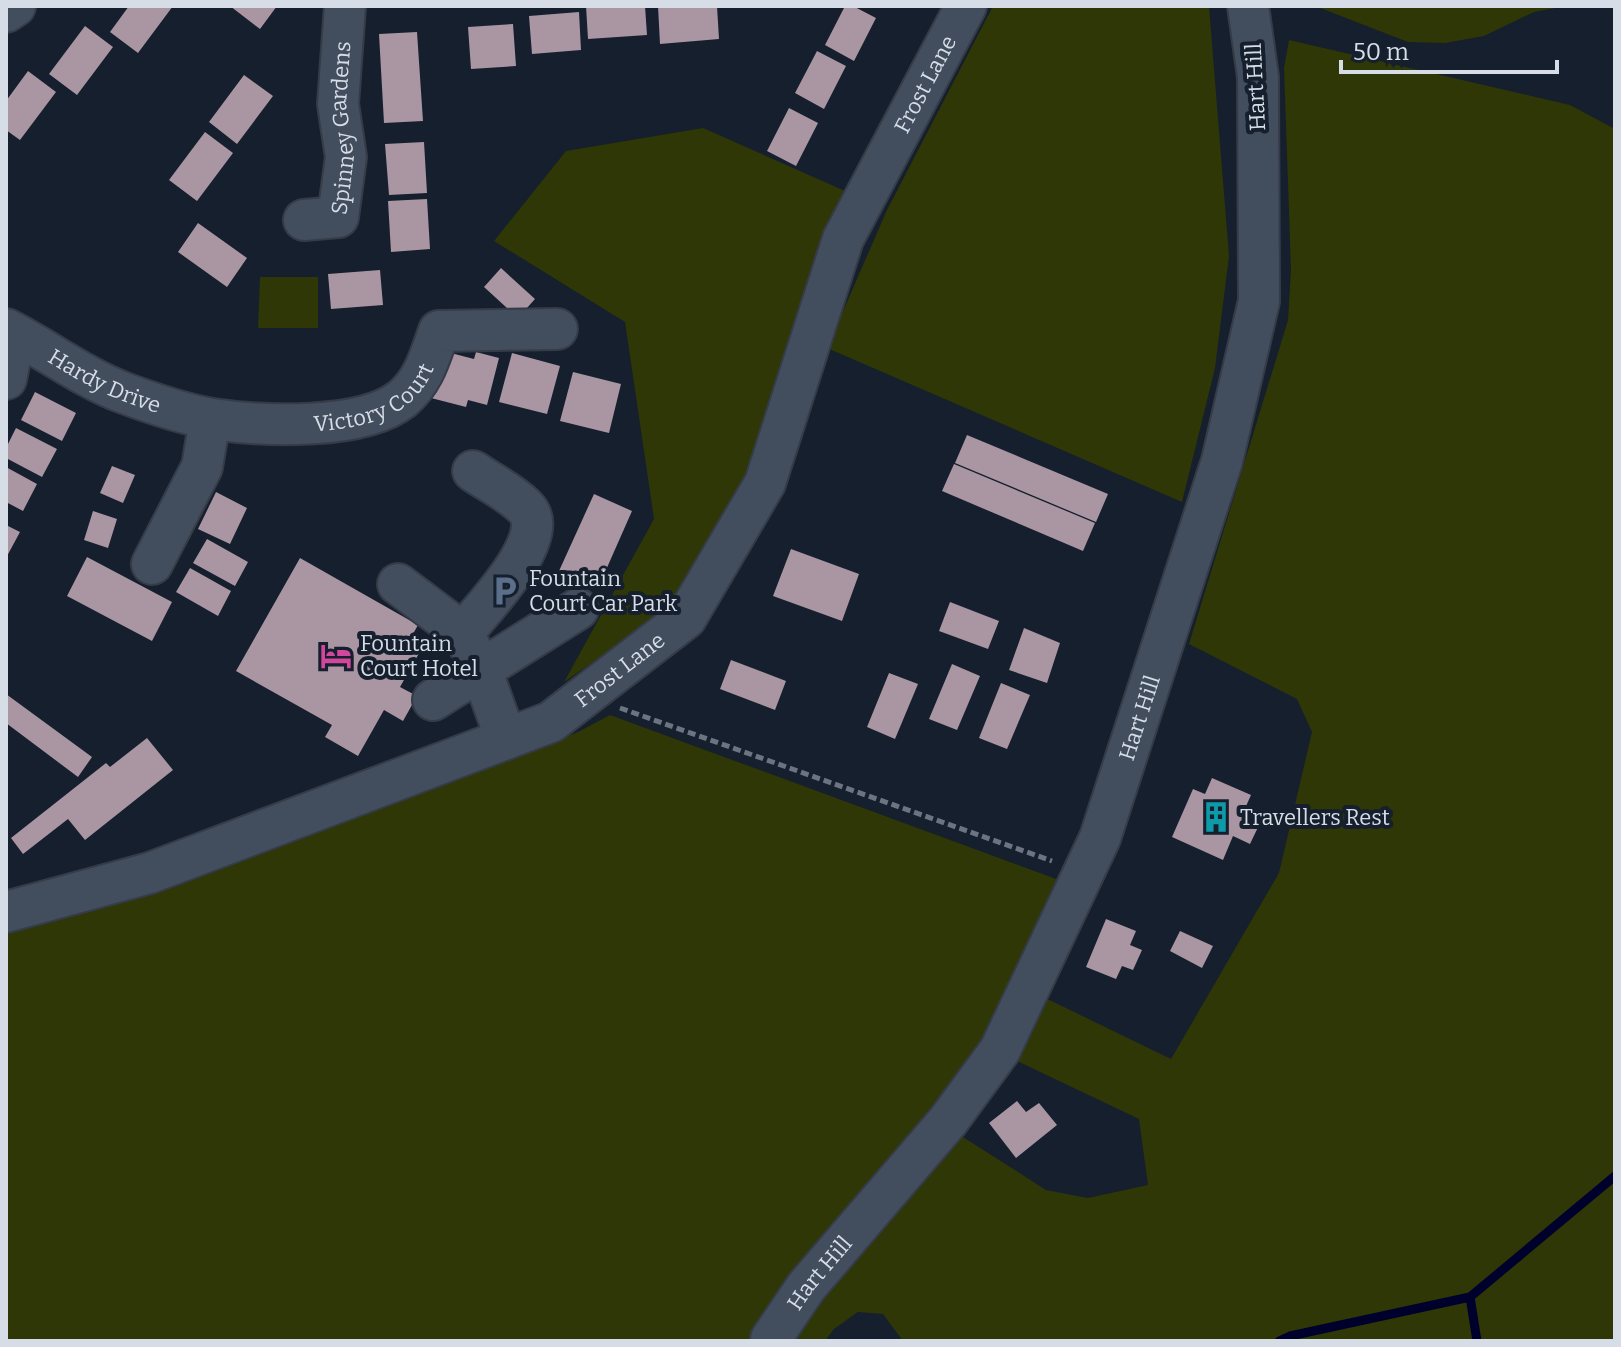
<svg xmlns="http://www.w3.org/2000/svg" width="1621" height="1347" font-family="Bitter,serif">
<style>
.green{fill:#2e3705;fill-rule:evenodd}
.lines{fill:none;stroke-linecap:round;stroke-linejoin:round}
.stream{stroke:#00002d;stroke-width:9}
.building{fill:#aa95a2}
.minor-casing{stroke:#353b47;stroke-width:44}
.path{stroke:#6b7480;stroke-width:5;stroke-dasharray:8 4;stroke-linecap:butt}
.minor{stroke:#424d5e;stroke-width:40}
.labels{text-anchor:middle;stroke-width:8;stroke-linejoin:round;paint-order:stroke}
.street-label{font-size:22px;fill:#d6dde7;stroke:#151f2d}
.poi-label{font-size:22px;fill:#d6dde7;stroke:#151f2d;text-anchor:start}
</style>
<rect width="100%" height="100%" fill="#151f2d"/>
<!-- green -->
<path class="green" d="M993 6H1209L1229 256 1215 368 1182 502 827 348 887 210Z
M1315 6H1566L1534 12 1484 36 1445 43 1408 42Z
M1289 40 1570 105 1615 129V1341H903L883 1314 858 1312 834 1329 825 1341H6V931L92 910 198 877 469 775 578 732 610 715 1078 887 1033 992 1171 1059 1279 873 1312 732 1297 699 1189 644 1288 320 1291 270 1284 68ZM1013 1059 1139 1119 1148 1185 1088 1198 1046 1190 963 1137Z
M703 128 845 191 749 477 665 613 564 682 654 519 625 322 494 241 566 151Z
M260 277H318V328H258Z"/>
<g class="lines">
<!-- stream -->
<path class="stream" d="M1470 1297 1477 1341
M1279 1341 1290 1336 1470 1297 1615 1176"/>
</g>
<!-- building -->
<path class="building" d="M129 6H173L138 53 110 32Z
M230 6H277L260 29Z
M586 6H645L647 35 588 39Z
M658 6H717L719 39 660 44Z
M845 6H853L876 18 854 61 825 45Z
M579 12 581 50 532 54 529 16Z
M513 24 516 66 471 69 468 27Z
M85 26 113 47 77 95 49 74Z
M417 32 423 121 384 123 379 34Z
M817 51 846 66 824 109 795 93Z
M28 71 56 92 20 140 6 130V101Z
M244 75 273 96 237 144 209 122Z
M789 108 818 123 796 166 767 151Z
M205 132 233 153 197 201 169 180Z
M424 142 427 193 389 195 385 144Z
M427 199 430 249 391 252 388 201Z
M198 223 247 258 227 287 178 252Z
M501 268 535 299 518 318 484 287Z
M380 270 383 305 331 309 328 274Z
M443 351 474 359 476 352 499 358 487 405 468 400 466 407 431 398Z
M512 353 560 366 547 414 499 402Z
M573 372 621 384 609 433 560 421Z
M35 392 76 413 62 441 21 420Z
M16 428 57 449 42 477 6 458V448Z
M967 435 1108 494 1096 522 955 463Z
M954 464 1095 523 1083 551 942 491Z
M112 466 135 475 123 503 100 493Z
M6 467 37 484 23 511 6 502Z
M216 492 247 508 230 544 198 529Z
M594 494 632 511 598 588 559 571Z
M93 511 117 519 108 548 84 540Z
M6 525 20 532 6 558Z
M207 539 248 562 235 586 193 563Z
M791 549 859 574 842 621 773 596Z
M87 557 172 602 152 641 67 596Z
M300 558 418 625 409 641 422 648 400 687 417 696 403 721 384 710 358 756 325 737 332 725 236 671Z
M190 568 231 591 218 616 176 592Z
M950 602 999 621 988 649 939 631Z
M1024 628 1060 643 1047 683 1009 670Z
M731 660 786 681 775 710 720 689Z
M952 664 980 676 957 730 929 719Z
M889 673 918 684 895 739 867 727Z
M1001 683 1030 695 1007 749 979 738Z
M6 694 92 757 78 777 6 723Z
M147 738 173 770 85 840 68 819 23 854 11 838 106 763 110 767Z
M1212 778 1251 795 1243 813 1261 821 1250 844 1233 836 1223 860 1172 837 1193 789 1205 794Z
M1106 919 1136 931 1130 945 1142 950 1133 970 1122 966 1116 979 1086 967Z
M1180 931 1213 946 1202 968 1170 951Z
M1017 1101 1026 1112 1039 1103 1057 1125 1016 1158 989 1123Z"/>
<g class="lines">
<defs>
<g id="minor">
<path d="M6 12 15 6"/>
<path id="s1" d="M304 220 338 217 346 157 338 104 345 6"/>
<path id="s2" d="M6 329C46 349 82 377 124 393 151 403 183 414 212 419 261 426 362 431 402 399 424 381 430 356 439 331L557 329"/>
<path d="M6 379 15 334"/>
<path d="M152 564 202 467 210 419"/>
<path d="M398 584 463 633 481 669 506 739"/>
<path d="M463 633C481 610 555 536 525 507 511 493 489 482 473 471"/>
<path d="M433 700 578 609"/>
<path id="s3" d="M6 912 150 873 551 722 686 618 765 483 843 239 966 6"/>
<path id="s4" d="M771 1339 806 1287 948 1121 1000 1050 1100 838 1222 461 1259 301 1258 77 1248 6"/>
</g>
</defs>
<!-- minor casing -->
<use href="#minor" class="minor-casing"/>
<!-- path -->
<path class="path" d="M620 708 1052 861"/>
<!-- minor -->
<use href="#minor" class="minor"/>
</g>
<!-- icons -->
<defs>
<symbol id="parking-bare" viewBox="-9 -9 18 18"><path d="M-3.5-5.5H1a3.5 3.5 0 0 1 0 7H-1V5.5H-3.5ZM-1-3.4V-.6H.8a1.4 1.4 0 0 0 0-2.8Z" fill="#5c6f8a" stroke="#151f2d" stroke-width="2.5" paint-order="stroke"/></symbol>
<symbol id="hotel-bare" viewBox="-9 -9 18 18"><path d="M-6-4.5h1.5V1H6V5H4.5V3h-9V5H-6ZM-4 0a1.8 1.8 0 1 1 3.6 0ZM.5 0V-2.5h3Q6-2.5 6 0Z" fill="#d1479c" stroke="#151f2d" stroke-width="2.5" paint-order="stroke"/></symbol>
<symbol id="building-bare" viewBox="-9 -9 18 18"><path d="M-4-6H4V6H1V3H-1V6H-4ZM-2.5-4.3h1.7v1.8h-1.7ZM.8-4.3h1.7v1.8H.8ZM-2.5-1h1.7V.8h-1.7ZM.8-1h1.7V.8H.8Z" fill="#0f9aa8" stroke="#151f2d" stroke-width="2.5" paint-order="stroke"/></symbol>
</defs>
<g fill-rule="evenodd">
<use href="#parking-bare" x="483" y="569" width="44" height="44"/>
<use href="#hotel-bare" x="314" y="634" width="44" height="44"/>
<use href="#building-bare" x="1194" y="795" width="44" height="44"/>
</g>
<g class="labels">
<!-- street labels -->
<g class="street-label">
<text dy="8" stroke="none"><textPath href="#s3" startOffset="1336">Frost Lane</textPath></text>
<text transform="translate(1255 87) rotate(-93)" y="8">Hart Hill</text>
<text dy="8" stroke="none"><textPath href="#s1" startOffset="124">Spinney Gardens</textPath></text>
<text dy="8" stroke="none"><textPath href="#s2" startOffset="112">Hardy Drive</textPath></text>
<text dy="8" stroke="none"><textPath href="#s2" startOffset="396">Victory Court</textPath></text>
<text dy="8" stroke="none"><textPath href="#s3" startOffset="664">Frost Lane</textPath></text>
<text dy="8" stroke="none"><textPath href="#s4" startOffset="730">Hart Hill</textPath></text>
<text dy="8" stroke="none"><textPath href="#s4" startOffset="82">Hart Hill</textPath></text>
</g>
<!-- poi labels -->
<g class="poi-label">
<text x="529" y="586">Fountain<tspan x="529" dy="25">Court Car Park</tspan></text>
<text x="360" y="651">Fountain<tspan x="360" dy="25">Court Hotel</tspan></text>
<text x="1240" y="825">Travellers Rest</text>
</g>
</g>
<!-- border -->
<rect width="1621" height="1347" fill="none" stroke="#d6dde7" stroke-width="16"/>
<!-- scale -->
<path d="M1341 60v12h216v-12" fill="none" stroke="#d6dde7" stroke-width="4"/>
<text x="1353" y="60" font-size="24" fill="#d6dde7" stroke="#151f2d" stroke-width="6" paint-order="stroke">50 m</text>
</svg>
